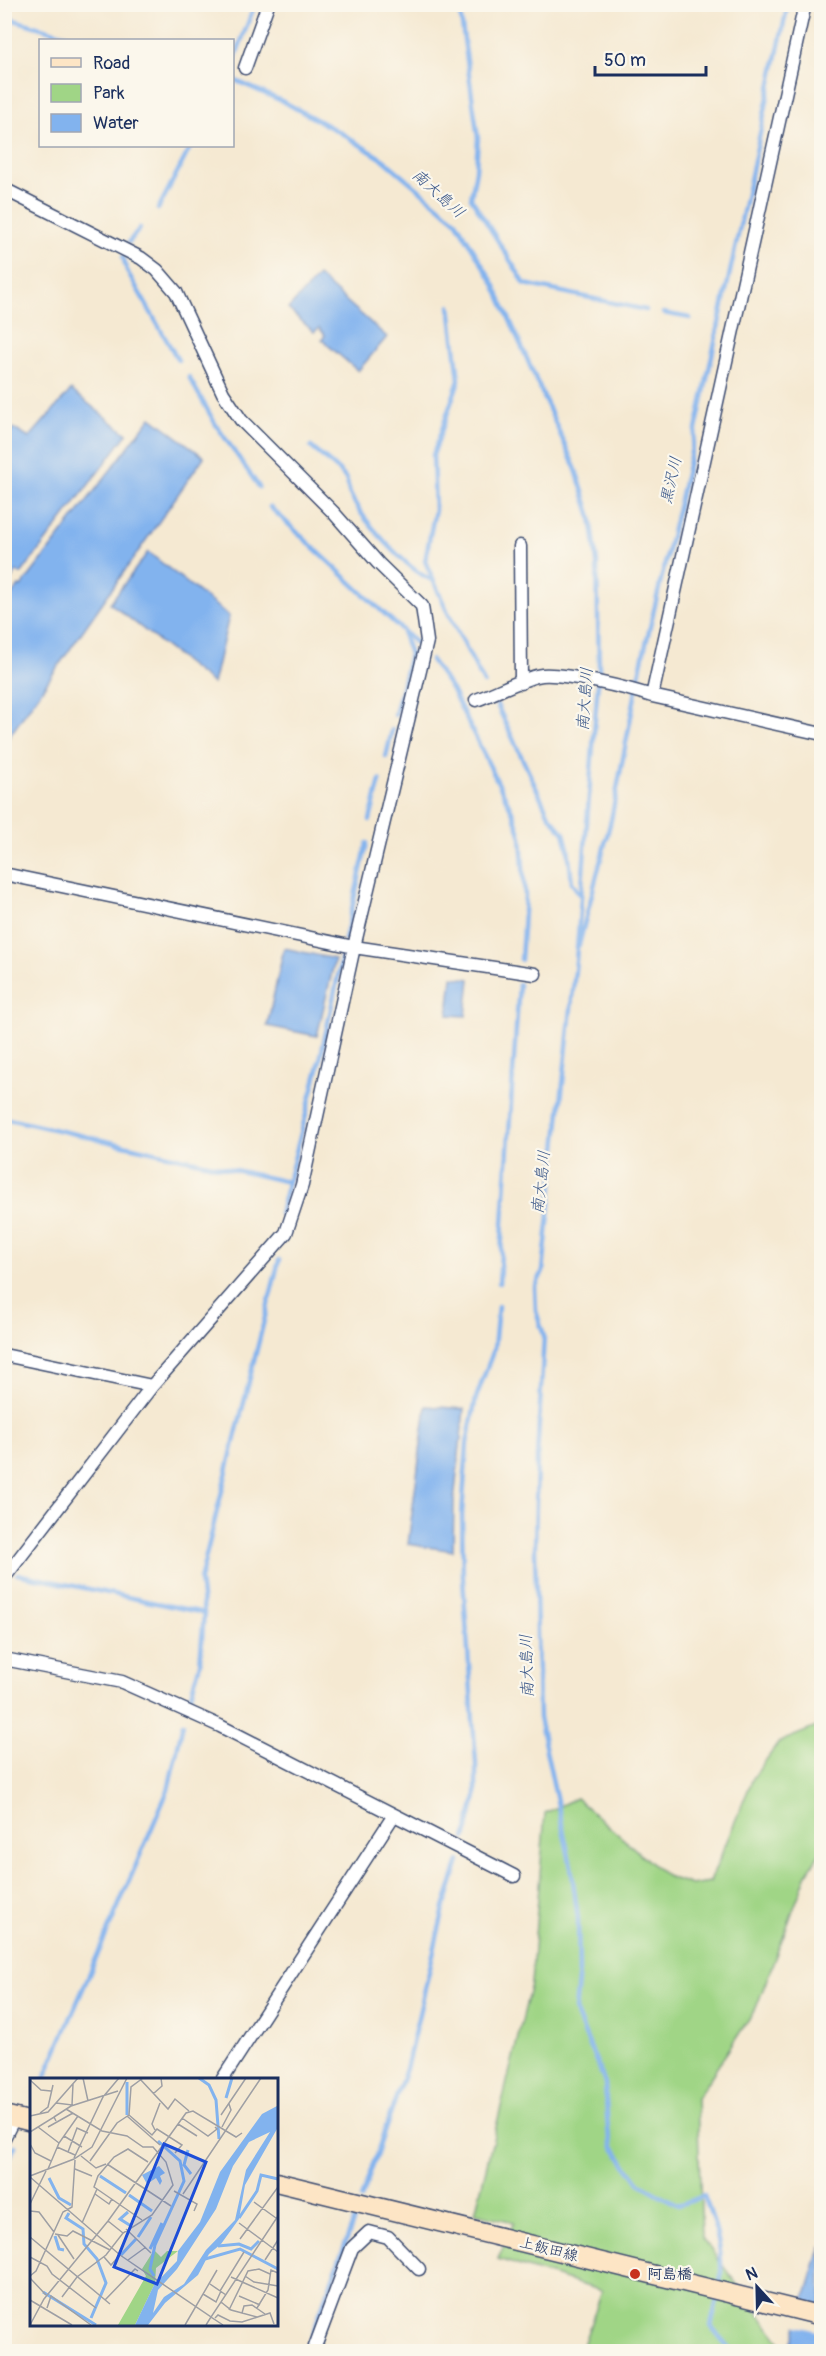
<svg xmlns="http://www.w3.org/2000/svg" width="826" height="2356" font-family="Pangolin,'Klee One',sans-serif">
<style>
.green{fill:#a0d586;stroke:#5e8272;stroke-width:1.5}
.water{fill:#82b3ee;stroke:#4e71a6;stroke-width:1.5}
.pier{fill:#f5e9d2}
.lines{fill:none;stroke-linecap:round;stroke-linejoin:round}
.stream{stroke:#82b3ee;stroke-width:4.5}
.street-casing{stroke:#3c4b6f;stroke-width:15}
.secondary-casing{stroke:#3c4b6f;stroke-width:21}
.street{stroke:#fff;stroke-width:12}
.secondary{stroke:#fde5c5;stroke-width:18}
.poi-dot{fill:#c8321e;stroke:#fbf7ec;stroke-width:2}
.labels{text-anchor:middle;stroke-width:4.5;stroke-linejoin:round;paint-order:stroke}
.street-label{font-size:15px;fill:#1b2f5e;stroke:#fbf7ec}
.poi-label{font-size:15px;font-weight:bold;fill:#1b2f5e;stroke:#fbf7ec;text-anchor:start}
.water-label{font-size:16px;font-style:italic;fill:#3a5789;stroke:#fbf7ec}
.inset-river{fill:none;stroke:#82b3ee;stroke-width:3}
.inset-road{fill:none;stroke:#9e9fa4;stroke-width:1.5}
.view{fill:#1d4ed8;fill-opacity:0.15;stroke:#1d4ed8;stroke-width:3}
.inset-edge{fill:none;stroke:#1b2f5e;stroke-width:3}
</style>
<rect width="100%" height="100%" fill="#fbf7ec"/>
<filter id="ink" filterUnits="userSpaceOnUse"><feTurbulence type="fractalNoise" baseFrequency=".0167" numOctaves="2"/><feDisplacementMap in="SourceGraphic" scale="12" xChannelSelector="R" yChannelSelector="G"/><feConvolveMatrix kernelMatrix="1 2 1 2 8 2 1 2 1" color-interpolation-filters="sRGB"/></filter>
<filter id="wash" filterUnits="userSpaceOnUse"><feTurbulence type="fractalNoise" baseFrequency=".008" numOctaves="4" result="noise"/><feDisplacementMap in="SourceGraphic" scale="24" xChannelSelector="R" yChannelSelector="G"/><feGaussianBlur stdDeviation="1.35" result="paint"/><feColorMatrix in="noise" values="0 0 0 0 0 0 0 0 0 0 0 0 0 0 0 0 0 1.4 0 .05"/><feComposite in="paint" operator="in"/></filter>
<g filter="url(#wash)">
<rect width="100%" height="100%" fill="#f5e9d2"/>
<!-- green -->
<path class="green" d="M821 1725V1852L808 1871 756 2008 697 2098 702 2238 784 2347V2351H581L602 2291 498 2259 514 2222 475 2213 531 1984 545 1813 576 1798 666 1876 691 1885 710 1882 753 1778 779 1742Z"/>
<!-- water -->
<path class="water" d="M318 276 387 337 358 371 322 340 325 335 319 328 314 332 288 309Z
M71 390 127 434 21 574 17 571 5 588V441L13 428 29 438Z
M151 417 204 457 6 741 4 739 5 604 19 586 21 587Z
M148 552 229 616 213 684 110 603Z
M284 948 335 959 317 1036 267 1026Z
M452 977 470 979 466 1016 448 1015Z
M426 1406 464 1409 454 1501 453 1551 408 1544Z
M821 2246V2351H789Z"/>
<!-- pier -->
<path class="pier" d="M801 2302 821 2308V2332L794 2325Z"/>
<g class="lines">
<!-- stream -->
<path class="stream" d="M459 4 478 138 476 170 471 198 525 284 646 310
M4 17 82 40
M232 66 255 4
M232 79 284 102 341 133 384 160 456 221 494 284 576 470 591 517 597 562 599 669 576 961 543 1271 535 1288 536 1311 544 1336 537 1457 535 1549 539 1718 571 1866 578 1919 579 1971 575 2010 605 2083 608 2130 613 2147 639 2183 678 2205 704 2196C715 2223 726 2259 719 2288
M158 209 191 146
M129 242 140 228
M123 257 127 271 178 360
M450 306 459 380 433 455 435 510 425 561 446 609 484 683
M663 313 690 318
M189 377 216 425 259 487
M311 447C320 455 340 469 346 479 348 483 348 488 349 492 360 518 407 570 432 580
M270 507 417 644
M431 660 452 690 514 815 521 837 525 896 521 960
M497 705 549 815 564 833 568 848 572 883 581 896
M395 715 410 654 403 634
M386 757 392 730
M370 820 380 780
M345 939 367 843
M579 945 611 820 641 665 692 448 788 4
M4 1118 288 1182 280 1214
M288 1182 318 1069 342 957
M499 1283 519 984
M17 1574 204 1613
M189 1701 200 1664 204 1613 200 1580 279 1260
M465 1838 476 1797V1764L463 1579 462 1514 467 1443 476 1398 494 1349 498 1306
M44 2080 168 1790 183 1723
M31 2111 32 2110
M4 2169 15 2146
M361 2199 406 2069 444 1908 459 1861
M718 2296 711 2326 732 2352
M306 2352 359 2206"/>
</g>
</g>
<g filter="url(#ink)">
<g class="lines">
<defs>
<path id="street" d="M245 68 268 4
M4 189 141 258 157 270 176 292 223 393 241 420 333 512 378 563 422 606 427 641 354 947 302 1185 286 1233 152 1386 4 1578
M520 546 521 683
M652 696 805 4
M476 700C494 694 525 677 542 675 566 673 628 688 652 696L822 734
M4 874 354 947 535 974
M4 1355 152 1386
M4 1659 122 1682 220 1726 514 1876
M222 2080 394 1815
M4 2138 14 2118
M313 2352 352 2248 369 2232 388 2237 419 2269"/>
<path id="secondary" d="M4 2115 32 2122
M276 2182 822 2316"/>
</defs>
<!-- street casing -->
<use href="#street" class="street-casing"/>
<!-- secondary casing -->
<use href="#secondary" class="secondary-casing"/>
<!-- street -->
<use href="#street" class="street"/>
<!-- secondary -->
<use href="#secondary" class="secondary"/>
</g>
</g>
<!-- markers -->
<circle class="poi-dot" cx="635" cy="2274" r="6"/>
<g class="labels">
<!-- street labels -->
<g class="street-label">
<text transform="translate(549 2249) rotate(14)" y="5">上飯田線</text>
</g>
<!-- poi labels -->
<g class="poi-label">
<text x="647" y="2279">阿島橋</text>
</g>
<!-- water labels -->
<g class="water-label">
<text transform="translate(439 193) rotate(42)" y="6">南大島川</text>
<text transform="translate(670 480) rotate(-77)" y="6">黒沢川</text>
<text transform="translate(584 699) rotate(-86)" y="6">南大島川</text>
<text transform="translate(540 1182) rotate(-84)" y="6">南大島川</text>
<text transform="translate(526 1666) rotate(-92)" y="6">南大島川</text>
</g>
</g>
<!-- overview -->
<g transform="translate(30 2078)">
<rect width="248" height="248" fill="#f5e9d2"/>
<path d="M124 172 131 179 137 173H148L126 190 125 205 105 247H88L116 198 112 191Z" fill="#a0d586"/>
<path d="M247 28V51L215 107 209 141 191 166 179 176 168 197 135 225 118 247H105L124 207 147 183 148 173 170 144 190 94 232 36ZM240 54 216 92 205 142 176 172 154 206 134 219 123 235 128 212 147 191 186 131 203 88 219 64ZM129 88 135 95 130 98 132 103 130 107 126 100 117 106 112 97Z" fill="#82b3ee" fill-rule="evenodd"/>
<path class="inset-river" d="M169 0 179 7 186 22 189 61M97 4V37M196 20 202 0M158 72 154 87 161 96M70 98 96 115M19 100 29 120 41 127M99 117 122 133M98 134 90 141 101 148M39 135 36 140 53 151 54 166 67 181 76 205 61 240M209 140 227 113 231 97 248 101M25 158 29 171 34 172M108 159 121 139M188 168 209 166 221 171 229 163M120 171 132 145M91 177 106 161M175 181 210 171 248 191M124 198 120 191 125 167 154 103 150 83 128 63M13 214 66 247"/>
<path class="inset-road" d="M53 0 58 23M113 0 101 9 99 37 122 57 127 51 152 67 145 75M110 1 138 31 145 21 159 33M0 2 11 12 21 13M123 16 132 8 131 0M26 25 42 27 43 6M10 35 18 29 23 7M191 37 216 0M0 38 18 34 48 0M97 38 130 67M24 39 41 28 88 13M152 40 178 58 187 51 185 49M148 46 167 58M8 49 29 65M18 49 43 35M192 49 201 32 199 26M125 52 122 46 130 25M0 54 24 39 26 43M34 58 52 69M0 66 5 75 21 83M27 69 45 77M38 74 47 50 58 55M51 78 66 90 76 86M44 80 73 19 89 0M60 83 87 45 99 37M77 86 141 128M18 91 29 65 48 38M45 91 62 98M0 98 44 81 62 69 97 0M0 99 90 177 181 239 176 247M67 111 112 142M144 113 167 126 164 133M65 116 79 126 82 121M153 116 231 0M224 124 246 140M0 126 16 93M0 133 9 134 24 154M78 143 93 155M52 145 67 111 64 109 68 98 84 79 98 71 118 84M209 145 248 174M96 151 121 175M25 156 37 158 43 153 80 172M28 157 44 181M0 159 80 226M210 161 248 109M0 179 17 188 22 196 66 230M74 179 81 187 90 177M98 182 116 169M235 182 248 162M0 198 6 193 33 134 42 129 45 82M215 198 224 204 248 208M201 199 248 220M0 200 16 217M180 206 196 217M190 213 214 174M173 216 186 224 191 213M209 218 230 227M32 219 47 199 76 177 93 155 122 137 143 107 136 84 123 69H113L97 58 72 53 36 31M0 222 42 247M75 222 105 191 108 193M191 224 201 232 227 239M17 230 21 218 61 247M227 230 238 212 241 192 248 195M199 232 218 193 229 191 240 196M212 235 214 228 222 227 235 236M185 240 188 237 200 243 212 244 240 235 244 246M0 247 14 221 78 143 156 35 163 33 206 59 212 55M155 247 187 192M193 247 181 239 248 138"/>
<path class="view" d="M134 66 176 84 127 206 84 189Z"/>
<rect width="248" height="248" class="inset-edge"/>
</g>
<!-- margin -->
<rect width="826" height="2356" fill="none" stroke="#fbf7ec" stroke-width="24"/>
<!-- legend -->
<rect x="39" y="39" width="195" height="108" fill="#fbf7ec" stroke="#a1a7b3" stroke-width="1.5"/>
<rect x="51" y="58" width="30" height="9" fill="#fde5c5" stroke="#a1a7b3" stroke-width="1.5"/>
<text x="93" y="69" font-size="18" fill="#1b2f5e">Road</text>
<rect x="51" y="84" width="30" height="18" fill="#a0d586" stroke="#a1a7b3" stroke-width="1.5"/>
<text x="93" y="99" font-size="18" fill="#1b2f5e">Park</text>
<rect x="51" y="114" width="30" height="18" fill="#82b3ee" stroke="#a1a7b3" stroke-width="1.5"/>
<text x="93" y="129" font-size="18" fill="#1b2f5e">Water</text>
<!-- north arrow -->
<g transform="translate(757 2287) rotate(338)" stroke="#fbf7ec" stroke-width="4.5" paint-order="stroke">
<path d="M0-4.5L10 22L0 15L-10 22Z" fill="#1b2f5e"/>
<text y="-9" font-size="16" font-weight="bold" text-anchor="middle" fill="#1b2f5e">N</text>
</g>
<!-- scale -->
<path d="M595 66v9h111v-9" fill="none" stroke="#1b2f5e" stroke-width="3"/>
<text x="604" y="66" font-size="18" fill="#1b2f5e" stroke="#fbf7ec" stroke-width="4.5" paint-order="stroke">50 m</text>
</svg>
